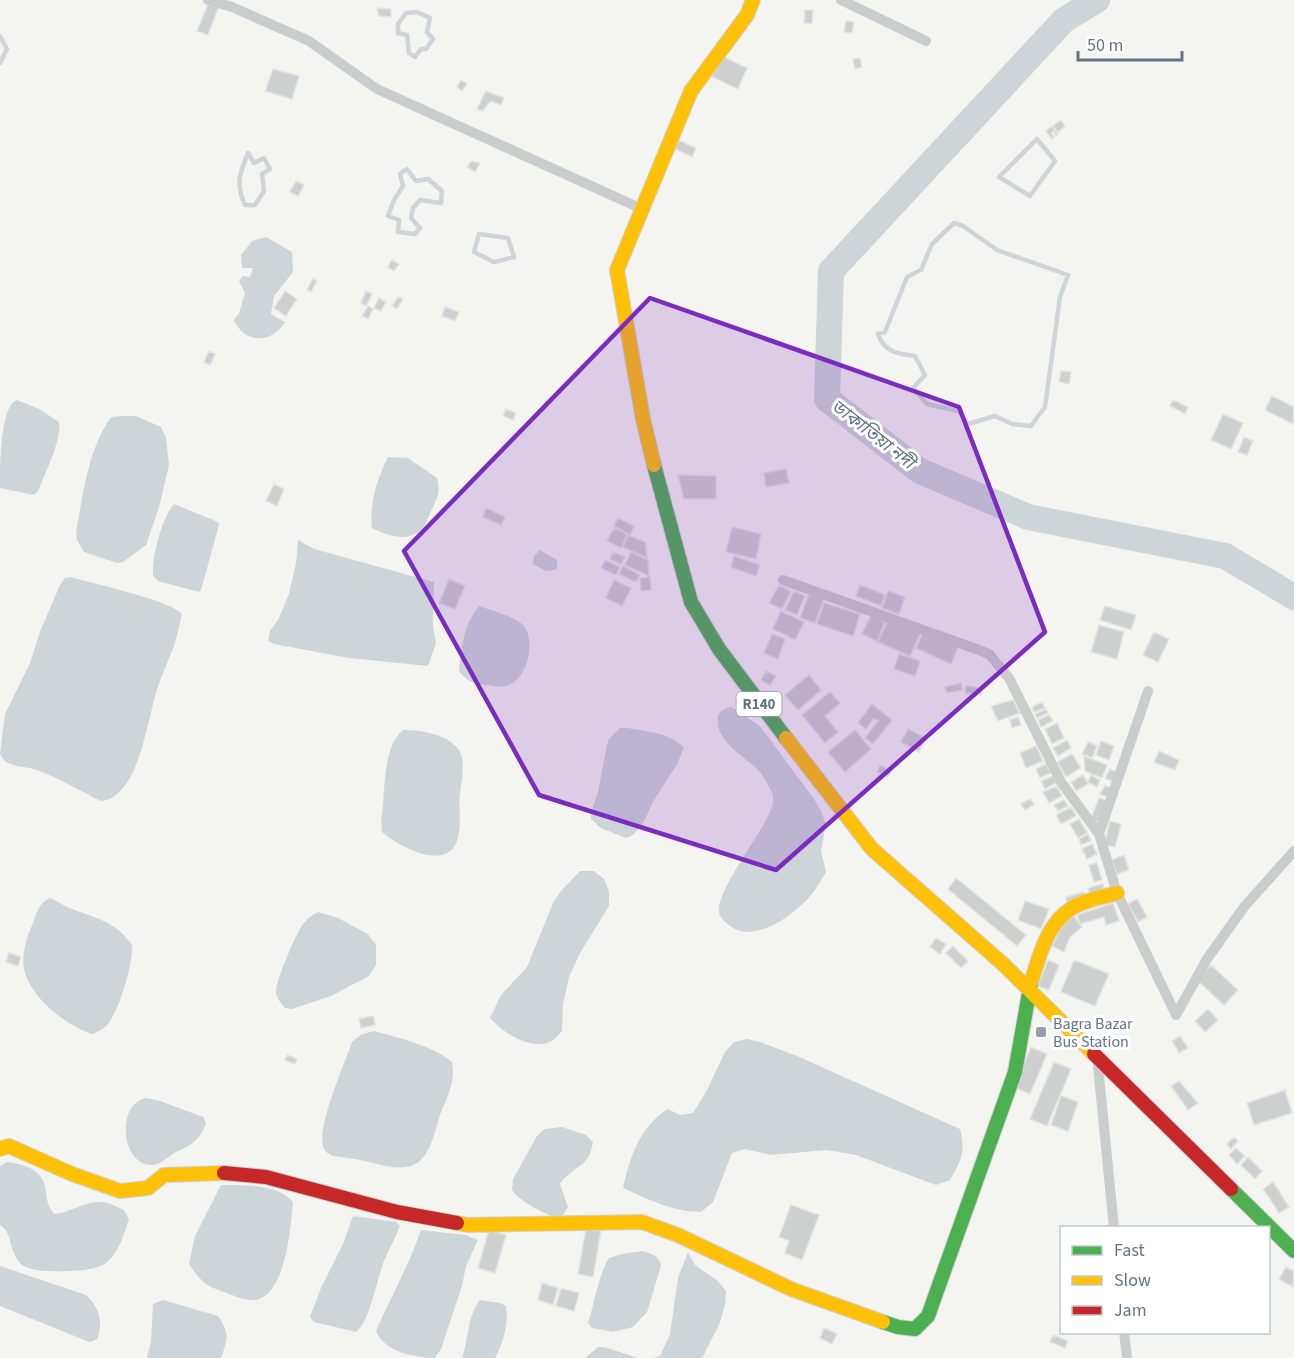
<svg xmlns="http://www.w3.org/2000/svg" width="1294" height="1358" font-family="'Source Sans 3','Noto Sans Bengali',sans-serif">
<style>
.water{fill:#ced5d8}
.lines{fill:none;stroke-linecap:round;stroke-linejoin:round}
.stream{stroke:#ced5d8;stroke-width:4.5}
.river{stroke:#ced5d8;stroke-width:26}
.building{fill:#cecfcf;stroke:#e3e3e1;stroke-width:1.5}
.fast-casing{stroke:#d0d2d1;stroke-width:16}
.slow-casing{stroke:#d0d2d1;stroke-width:16}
.jam-casing{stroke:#d0d2d1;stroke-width:16}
.street{stroke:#cbcdcd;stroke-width:10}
.fast{stroke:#4caf50;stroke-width:14}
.slow{stroke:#ffc107;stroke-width:14}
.jam{stroke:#c62828;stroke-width:14}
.marked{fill:#7b2cbf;fill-opacity:0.2;stroke:#7b2cbf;stroke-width:4.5;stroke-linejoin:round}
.poi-dot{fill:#95a1aa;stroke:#fff;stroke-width:2}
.labels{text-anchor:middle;stroke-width:6;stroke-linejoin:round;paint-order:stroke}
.shield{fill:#fff;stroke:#919ea8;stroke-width:1.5}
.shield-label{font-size:15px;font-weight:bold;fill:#627583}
.poi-label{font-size:16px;fill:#627583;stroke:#fff;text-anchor:start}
.water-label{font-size:18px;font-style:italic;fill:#5e7780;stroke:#fff}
</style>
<rect width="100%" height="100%" fill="#f4f4f1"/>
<!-- water -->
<path class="water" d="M266 237 292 252 293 272 274 296 271 314 285 322C272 344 244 344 234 320L239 313 245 293 239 281 243 276 250 277 253 268H242L241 255 252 241Z
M17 400 39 409 59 422C62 440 45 473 38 491L34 495 0 488C0 468 0 405 17 400Z
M121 416H136L161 427 166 438 169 465 159 507 146 545 123 562 117 563 84 552 77 540 76 533C83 494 88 450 111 417Z
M388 457 408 458 437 478C440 491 438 497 432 509 429 515 427 522 424 526 411 544 388 536 372 528 369 504 377 479 388 457Z
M174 504 218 522 219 525 201 590 199 592 158 581 153 576C152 556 161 520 174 504Z
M298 540 314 549 434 582 433 626 436 643 428 666 349 658 274 644 268 641 270 631 278 620 289 594 296 563Z
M540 550 557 560V569L546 571 533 564 534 556Z
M71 577C94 584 170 600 182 614 179 626 177 639 172 651 167 664 161 676 157 690 147 719 139 798 101 801 80 791 59 778 37 770 23 765 7 769 0 754L5 714 30 663 41 629 60 585 65 578Z
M479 606C490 610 515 617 522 624 537 639 528 677 509 685 502 688 494 686 486 685 474 684 466 681 459 671 461 647 464 625 479 606Z
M731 707 760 726 814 799 821 811 826 824 821 851 826 872C822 878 819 885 814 891 800 911 758 943 733 928 729 925 723 921 720 916 710 894 769 828 773 802 774 796 771 790 768 785 766 781 763 777 761 773 748 758 714 742 718 717 719 711 725 708 731 707Z
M620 728H627C645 731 671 733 684 748L676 766 654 800 642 825 633 835 626 838 601 828 591 819V812L598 792 607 745 609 739Z
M403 730C421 730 447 734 458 749 467 761 461 780 460 794 458 810 464 834 453 848 437 868 396 844 382 832L381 822C386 794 381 749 403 730Z
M580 871H594L604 879 609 892V906L580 953 569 977 563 1004 562 1031C559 1034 555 1039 552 1041 532 1052 502 1032 490 1018L501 995 527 967 553 903 561 891Z
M50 898C57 901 64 906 72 909 96 918 117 922 132 945 134 961 118 1017 105 1027 102 1030 96 1032 92 1034 66 1026 29 996 24 969 21 955 27 936 33 923 37 912 39 903 50 898Z
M318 912 338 918 368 934 376 945V965L369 976 331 996 292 1009 285 1008C281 1003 276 998 276 991 276 981 296 933 303 924 307 919 312 915 318 912Z
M375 1031C400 1039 432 1045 452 1062 456 1082 447 1097 440 1115 436 1128 433 1143 425 1155 411 1177 380 1164 360 1160 351 1158 342 1157 333 1156 328 1154 324 1151 323 1146 318 1122 344 1066 352 1042L362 1034Z
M747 1039 760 1042 797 1056 960 1129C966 1153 961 1160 950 1180L936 1185 856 1155 827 1150 771 1155 745 1149 732 1153 713 1202 701 1212C673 1212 648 1199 623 1188 630 1157 640 1126 668 1109L680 1115 693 1113 707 1090 725 1052 734 1042Z
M146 1098 160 1101 203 1117 206 1123C199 1142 191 1145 174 1153 168 1157 161 1164 154 1165 121 1168 115 1104 146 1098Z
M562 1127 586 1135 593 1142C589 1169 573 1165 560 1184L568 1207 561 1218 557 1219C541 1211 523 1204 512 1190L513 1179 537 1136 544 1129Z
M7 1162C23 1164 42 1169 45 1187 47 1199 47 1205 54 1214 70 1213 85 1201 101 1202 108 1202 117 1207 124 1210L129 1219C123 1236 120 1251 106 1263 95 1273 31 1275 21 1264 8 1250 13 1233 0 1225V1166Z
M221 1185C244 1185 278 1184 293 1202 291 1226 286 1290 259 1299 251 1302 239 1298 232 1295 207 1286 204 1286 189 1264L195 1236Z
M353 1216 396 1222 400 1226C395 1238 389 1250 384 1261 377 1278 370 1322 356 1332L314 1322 310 1317 321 1288 343 1244Z
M421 1230 466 1235 478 1240 466 1266 462 1286 441 1349 435 1358C416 1358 384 1352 376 1331 391 1297 409 1265 421 1230Z
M642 1251C652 1254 659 1255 661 1266L647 1312 633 1327 613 1332 592 1328 588 1323C595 1302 598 1276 609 1258L622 1254Z
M688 1252 695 1265 718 1281 726 1291 725 1305 719 1325 702 1358H653L660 1356 670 1334 678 1278Z
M0 1266 86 1295C99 1307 104 1322 97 1339L90 1342 87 1341 0 1306Z
M163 1300 218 1316C230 1334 228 1338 221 1358H147L151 1342 153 1304Z
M480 1300 500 1303 506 1306C509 1323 503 1343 495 1358H462C469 1338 467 1317 480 1300Z
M598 1347H604L638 1358H585Z"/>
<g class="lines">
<!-- stream -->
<path class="stream" d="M417 12 430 18 427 32 433 39 426 49H421L415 57 409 53 407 35 398 33V24L406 13Z
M0 36 7 49 0 63
M1037 139 1055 161 1030 196 999 177Z
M248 153 254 163 264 158 270 169 262 174 264 191 255 205H245C235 183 240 173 248 153Z
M407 169 416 181 428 179 442 191 441 203 420 200 413 208 411 218 420 228 415 234 398 232 399 220 388 216 394 200 403 186 400 174Z
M954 223 963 226 997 250 1068 275 1060 297 1045 407 1031 426 1012 424 995 416 968 424 958 411 927 404 913 388 925 375 915 356C898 354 884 352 878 334L885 332 907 277 921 270 932 244Z
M479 234 508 238 514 257 494 262 474 252Z"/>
<!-- river -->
<path class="river" d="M1097 0 1064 20 831 271 827 399 920 471 1028 517 1225 556 1294 597"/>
</g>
<!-- building -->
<path class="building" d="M208 4 218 8 208 35 197 31Z
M377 8 391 9V17L379 16Z
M805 10H813L812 24 804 23Z
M846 21 854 22 852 33 844 32Z
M718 54 747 68 738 89 708 75Z
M860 58 862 67 855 69 853 59Z
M273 69 299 76 292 99 265 91Z
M461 80 467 84 462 91 457 87Z
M486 91 504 98 501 105 491 101 482 111 477 109Z
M1061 120 1065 126 1058 132 1053 126Z
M1052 126 1058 135 1056 136 1053 131 1051 133 1054 137 1052 139 1046 131Z
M678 140 696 148 692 157 674 148Z
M471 161 480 163 475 172 467 167Z
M296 181 304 185 298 196 290 192Z
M392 260 399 264 394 271 388 267Z
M313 278 317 281 311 292 307 290Z
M285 291 297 299 286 316 274 308Z
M366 291 372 294 366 306 361 303Z
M398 297 403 299 397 309 392 306Z
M379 298 386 302 381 311 374 308Z
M368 306 373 309 368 319 362 316Z
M445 307 459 312 455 321 442 316Z
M209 351 215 354 210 365 204 362Z
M1061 371 1071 372 1069 384 1059 382Z
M1272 396 1294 407 1293 424 1265 410Z
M1173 400 1188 407 1185 414 1170 406Z
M506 409 516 413 513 420 503 416Z
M1223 414 1243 423 1231 449 1211 440Z
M1244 437 1253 441 1247 455 1238 452Z
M786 469 789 483 766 487 764 473Z
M678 475 716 476V499H684Z
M274 484 284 489 277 506 266 501Z
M486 508 505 517 501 525 483 517Z
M618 518 634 526 630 535 614 526Z
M732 527 761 534 756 559 726 552Z
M614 528 627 534 621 548 607 541Z
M628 535 645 542 647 558 623 547Z
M613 552 625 557 621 564 610 559Z
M631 552 648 560 649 576 625 565Z
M734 556 760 565 756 576 731 567Z
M605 560 620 567 616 575 601 568Z
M623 566 640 575 636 582 619 574Z
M650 577 651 590 641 591 640 578Z
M449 579 465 586 455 609 439 603Z
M614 580 631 588 622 606 606 598Z
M779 585 791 591 782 609 769 603Z
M860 585 885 595 881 606 856 596Z
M794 591 805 596 797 615 785 610Z
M888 591 905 597 899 614 882 608Z
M809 594 824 599 815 623 800 618Z
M824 603 860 614 853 636 817 624Z
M1105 606 1136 615 1131 630 1100 620Z
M781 611 804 622 795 640 773 629Z
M871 615 885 622 877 641 862 634Z
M888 620 920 634 910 656 878 642Z
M1099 625 1124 632 1117 659 1091 652Z
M923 632 958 647 951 664 916 648Z
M1154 632 1169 639 1158 662 1143 655Z
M772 634 785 639 778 659 764 653Z
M899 654 920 661 915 676 894 669Z
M766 671 776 676 770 685 761 680Z
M809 675 821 690 798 710 785 695Z
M961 683 962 690 947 693 945 687Z
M966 686 982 688 981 695 965 693Z
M830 692 840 703 825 716 838 732 825 743 802 715Z
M1013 700 1020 713 998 721 991 706Z
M1042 702 1045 708 1034 712 1032 707Z
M872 704 892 720 873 744 865 738 878 721 874 718 866 729 858 723Z
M1046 709 1048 713 1037 718 1035 714Z
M1049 715 1053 721 1041 727 1038 720Z
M1018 717 1021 725 1012 728 1010 720Z
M1057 723 1064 738 1052 744 1045 729Z
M908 729 926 738 919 752 901 742Z
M855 730 871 749 845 772 828 752Z
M1067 740 1071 748 1058 756 1053 748Z
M1101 741 1114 746 1109 760 1096 755Z
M1088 742 1097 746 1092 758 1082 754Z
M1036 746 1043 761 1026 768 1020 753Z
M1159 751 1179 760 1175 770 1154 762Z
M1072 754 1081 768 1066 777 1057 762Z
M1084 756 1107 765 1102 778 1085 771Z
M1046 764 1051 773 1040 778 1036 769Z
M880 765 891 771 888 777 877 772Z
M1110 769 1119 773 1114 782 1105 778Z
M1083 775 1088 784 1076 791 1071 782Z
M1091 775 1100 780 1097 787 1088 782Z
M1053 776 1056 783 1045 789 1041 781Z
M1105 785 1113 789 1109 798 1100 794Z
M1057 786 1062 796 1049 803 1043 792Z
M1099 798 1109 801 1100 823 1091 819Z
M1030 799 1034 804 1025 810 1021 804Z
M1064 800 1068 806 1058 811 1054 805Z
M1071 807 1076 816 1061 824 1056 815Z
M1079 819 1087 833 1078 838 1070 824Z
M1110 821 1121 824 1115 847 1104 845Z
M1088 834 1091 841 1081 845 1079 839Z
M1092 844 1097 854 1087 859 1082 849Z
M1124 855 1129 870 1117 874 1112 860Z
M1097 863 1102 880 1094 882 1089 865Z
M956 878 1026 935 1017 946 948 889Z
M1103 884 1104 890 1090 894 1088 888Z
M1084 892 1086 897 1067 903 1066 897Z
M1137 899 1147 917 1138 922 1128 904Z
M1025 901 1049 909 1041 929 1018 920Z
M1113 903 1119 921 1106 925 1104 917 1080 924 1077 915Z
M1074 916 1082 927 1070 937 1064 952 1052 946 1062 926Z
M936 938 946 944 940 954 930 947Z
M953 946 968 961 961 968 946 953Z
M9 953 21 957 18 966 6 962Z
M1048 960 1059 965 1049 990 1038 986Z
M1074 960 1109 974 1095 1006 1061 992Z
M1211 965 1238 990 1224 1005 1197 980Z
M1208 1009 1218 1020 1205 1032 1195 1021Z
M373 1016 375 1025 361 1028 359 1019Z
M1180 1036 1188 1048 1179 1053 1172 1041Z
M1031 1047 1047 1054 1030 1094 1014 1087Z
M287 1055 297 1059 295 1064 285 1060Z
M1054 1062 1071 1069 1047 1126 1030 1119Z
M1179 1081 1198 1103 1188 1110 1171 1086Z
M1285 1090 1292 1113 1254 1125 1247 1103Z
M1061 1096 1078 1102 1068 1131 1051 1125Z
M1234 1137 1238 1141 1231 1149 1227 1144Z
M1236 1148 1245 1156 1237 1164 1229 1155Z
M1248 1157 1262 1171 1255 1179 1241 1165Z
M1273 1182 1289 1207 1279 1213 1263 1189Z
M791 1205 819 1215 802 1260 785 1253 789 1241 779 1237Z
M586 1228 601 1231 593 1277 578 1274Z
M489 1230 506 1235 495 1273 478 1268Z
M1286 1267 1294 1271 1293 1287 1279 1279Z
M542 1283 558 1288 553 1305 538 1300Z
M561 1288 579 1293 574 1311 556 1306Z
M824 1328 837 1334 832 1344 820 1338Z
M1053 1335 1068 1341 1065 1348 1050 1342Z"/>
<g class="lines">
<defs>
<path id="fast" d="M654 465 691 602 719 649 786 738
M1231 1189 1294 1251
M883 1322 898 1327 915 1329 928 1316 1015 1072 1031 982"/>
<path id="slow" d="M654 465 643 419 617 270 691 91 747 15 753 0
M786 738 872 849 1003 964 1094 1054
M1031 982C1040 956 1046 924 1072 908 1084 900 1103 897 1117 893
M0 1149 9 1146 72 1174 120 1191 148 1188 164 1175 224 1173
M457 1223 468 1225 642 1222 680 1236 791 1289 883 1322"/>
<path id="jam" d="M1094 1054 1231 1189
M224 1173 266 1177 397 1212 457 1223"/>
</defs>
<!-- fast casing -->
<use href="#fast" class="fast-casing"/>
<!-- slow casing -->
<use href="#slow" class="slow-casing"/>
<!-- jam casing -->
<use href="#jam" class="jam-casing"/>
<!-- street -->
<path class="street" d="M208 0 232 7 309 41 377 89 642 209
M841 0 926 41
M783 580 979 650 989 654 1009 678 1061 782 1099 834 1117 893 1176 1015 1207 959 1244 907 1294 851
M1099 834 1148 691
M1097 1056 1114 1228
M1124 1332 1127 1358"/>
<!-- fast -->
<use href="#fast" class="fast"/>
<!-- slow -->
<use href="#slow" class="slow"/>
<!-- jam -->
<use href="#jam" class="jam"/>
</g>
<!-- marked area -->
<path class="marked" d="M650 298 959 407 1045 632 776 870 539 795 404 551Z"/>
<!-- markers -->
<rect class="poi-dot" x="1035" y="1026" width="12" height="12" rx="3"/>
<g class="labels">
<!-- shield labels -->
<rect class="shield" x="736.5" y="692" width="45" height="24" rx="4.5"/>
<g class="shield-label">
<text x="759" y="709">R140</text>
</g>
<!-- poi labels -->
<g class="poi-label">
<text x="1053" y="1029">Bagra Bazar<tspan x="1053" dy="18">Bus Station</tspan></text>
</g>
<!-- water labels -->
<g class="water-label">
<text transform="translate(873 434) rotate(38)" y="6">ডাকাতিয়া নদী</text>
</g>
</g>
<!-- legend -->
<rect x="1060" y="1226" width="210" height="108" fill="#ffffff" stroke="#c0c8cd" stroke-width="1.5"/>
<rect x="1072" y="1246" width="30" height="9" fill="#4caf50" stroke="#c0c8cd" stroke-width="1.5"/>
<text x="1114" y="1256" font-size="18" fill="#627583">Fast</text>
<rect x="1072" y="1276" width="30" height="9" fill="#ffc107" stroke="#c0c8cd" stroke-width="1.5"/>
<text x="1114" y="1286" font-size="18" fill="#627583">Slow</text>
<rect x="1072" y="1306" width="30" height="9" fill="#c62828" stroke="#c0c8cd" stroke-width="1.5"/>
<text x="1114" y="1316" font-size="18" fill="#627583">Jam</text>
<!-- scale -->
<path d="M1078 51v9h104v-9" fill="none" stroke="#627583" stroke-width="3"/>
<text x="1087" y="51" font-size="18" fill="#627583" stroke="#ffffff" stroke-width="4.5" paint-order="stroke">50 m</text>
</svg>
